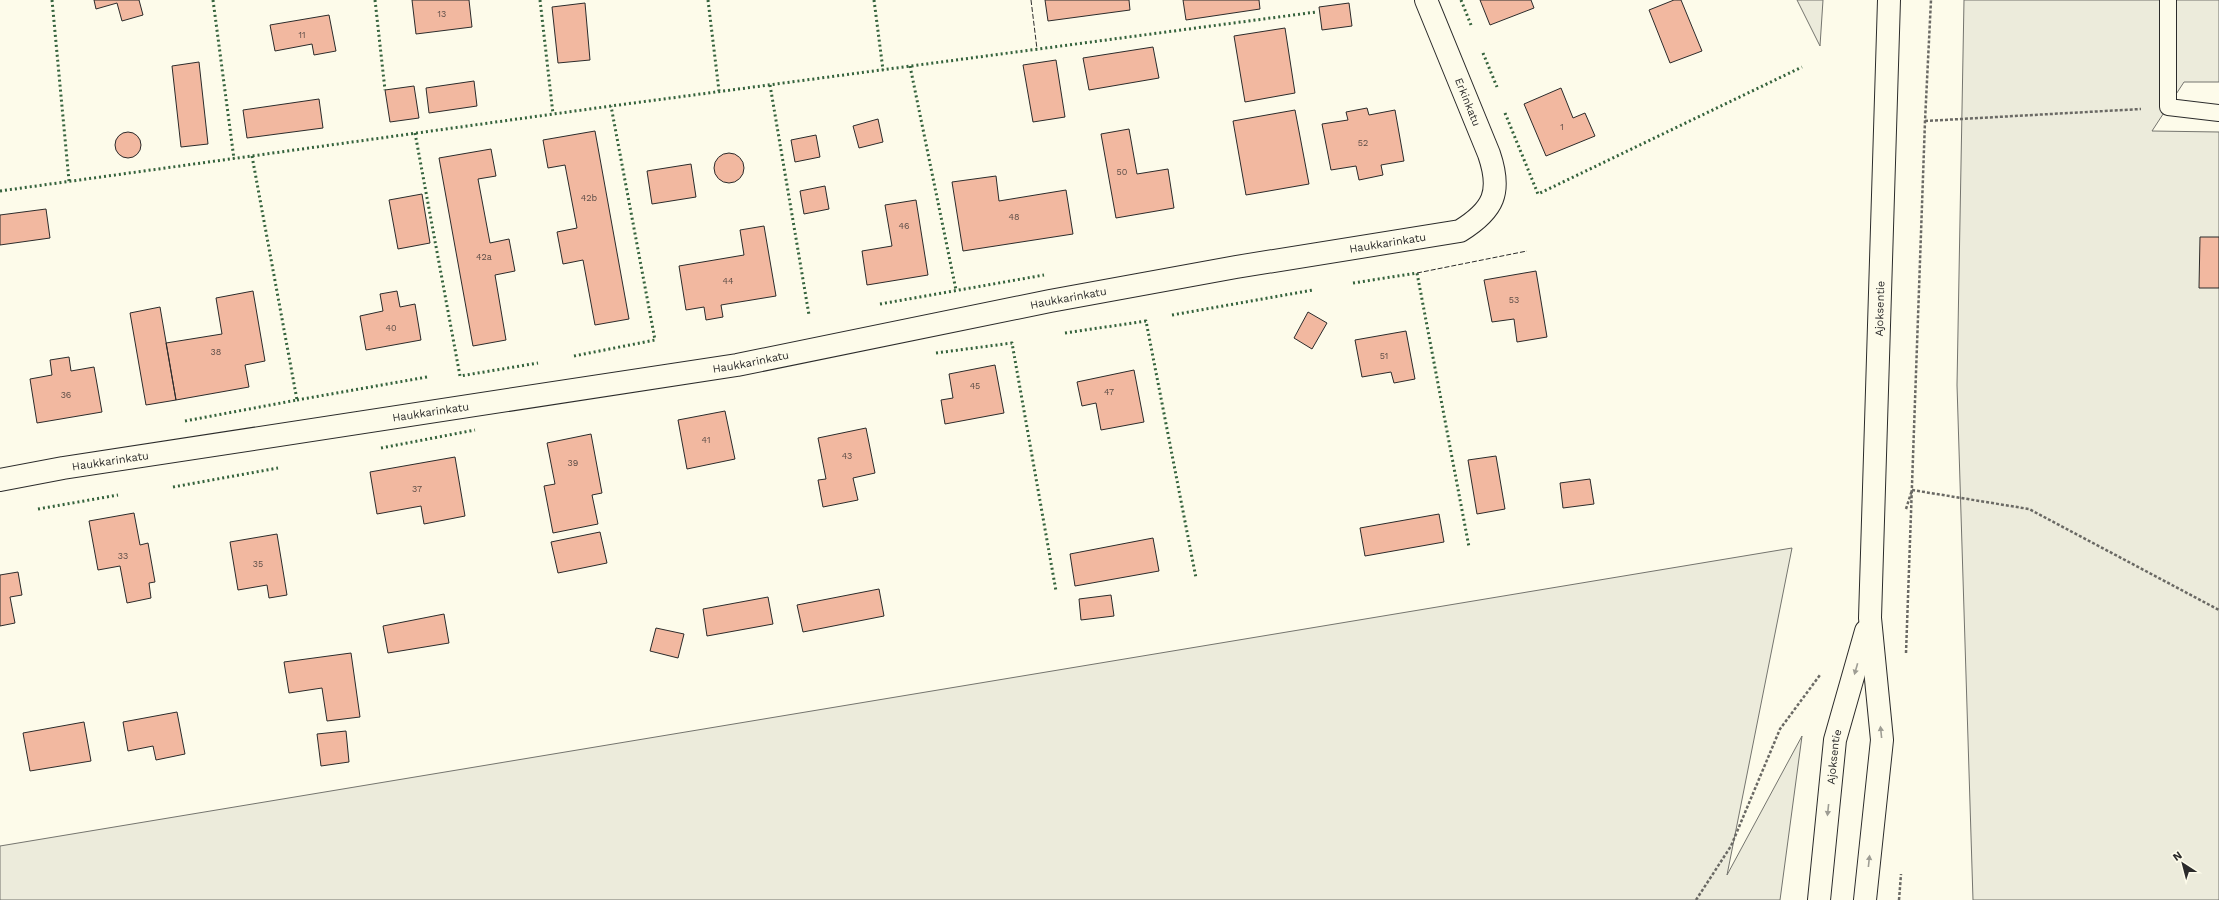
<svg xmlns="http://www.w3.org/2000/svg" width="2219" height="900" font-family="'Work Sans',sans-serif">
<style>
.green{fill:#ecebdb;stroke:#74746e}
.building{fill:#f2b8a0;stroke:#2b2b2b}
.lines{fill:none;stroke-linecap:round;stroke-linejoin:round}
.service-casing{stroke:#2b2b2b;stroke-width:18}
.minor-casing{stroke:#2b2b2b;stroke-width:24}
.secondary-casing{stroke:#2b2b2b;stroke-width:24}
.path{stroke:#6a6964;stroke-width:2.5;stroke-dasharray:3 2;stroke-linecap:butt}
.service{stroke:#fdfbea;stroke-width:16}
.minor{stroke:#fdfbea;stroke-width:22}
.secondary{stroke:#fdfbea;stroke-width:22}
.hedge{stroke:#34623c;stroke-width:3;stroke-dasharray:2 3;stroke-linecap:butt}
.fence{stroke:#2b2b2b;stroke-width:1;stroke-dasharray:5 2;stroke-linecap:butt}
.oneway{fill:#9e9d94}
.labels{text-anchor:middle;stroke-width:3;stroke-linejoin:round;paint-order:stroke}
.number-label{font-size:9px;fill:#5d4e48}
.street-label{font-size:11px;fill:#2b2b2b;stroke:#fdfbea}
</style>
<rect width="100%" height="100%" fill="#fdfbea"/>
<!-- green -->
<path class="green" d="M1797 0H1823L1820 46Z
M1964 0H2219V82H2184L2152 131 2219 132V900H1973L1957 385Z
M1792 548 1727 875 1802 736 1780 900H0V846Z"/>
<!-- building -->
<path class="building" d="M94 0H139L143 15 122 21 117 3 96 9Z
M412 0H469L472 27 416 34Z
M1045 0H1129L1130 10 1048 21Z
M1183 0H1259L1260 9 1186 20Z
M1480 0H1531L1534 8 1490 25Z
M1674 0H1681L1702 51 1670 63 1649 10Z
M585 3 590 60 558 63 552 7Z
M1349 3 1352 26 1322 30 1319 7Z
M329 15 336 51 314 55 312 44 275 51 270 25Z
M1285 28 1295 93 1245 102 1234 36Z
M1153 47 1159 78 1089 90 1083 58Z
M1056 60 1065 117 1033 122 1023 65Z
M199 62 208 144 181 147 172 66Z
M474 81 477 106 429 113 426 88Z
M414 86 419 118 390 122 385 90Z
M1561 88 1573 118 1585 113 1595 136 1546 156 1524 104Z
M319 99 323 128 247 138 243 110Z
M1367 108 1369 115 1395 110 1404 161 1381 165 1383 175 1359 180 1356 166 1331 170 1322 124 1348 120 1346 112Z
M1295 110 1309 184 1246 195 1233 121Z
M878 119 883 142 859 148 853 126Z
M1129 129 1137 174 1168 169 1174 208 1116 218 1101 134Z
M595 131 629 319 595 325 583 260 563 264 557 232 577 228 565 165 548 168 543 140Z
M115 145a13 13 0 1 1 26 0a13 13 0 1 1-26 0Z
M816 135 820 157 795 162 791 140Z
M491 149 496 176 478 179 490 243 509 239 515 271 495 275 506 340 473 346 439 158Z
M714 168a15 15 0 1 1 30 0a15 15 0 1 1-30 0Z
M691 164 696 197 652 204 647 171Z
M996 176 999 201 1066 190 1073 234 963 251 952 182Z
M825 186 829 209 804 214 800 191Z
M422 194 430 243 398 249 389 200Z
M916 200 928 275 867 285 862 251 892 246 885 205Z
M46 209 50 238 0 245V215Z
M764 226 776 296 721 305 723 317 706 320 704 307 686 310 679 266 744 255 740 230Z
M2200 237H2219V288H2199Z
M1536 271 1547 337 1517 342 1514 319 1492 322 1484 280Z
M253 291 265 361 245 365 249 387 176 400 166 343 222 334 216 298Z
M397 291 400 307 415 304 421 340 366 350 360 316 383 311 380 294Z
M160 307 176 400 146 405 130 313Z
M1308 312 1327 323 1312 349 1294 338Z
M1406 331 1415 379 1394 383 1391 372 1362 377 1355 340Z
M69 357 71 371 94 367 102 412 37 423 30 379 52 375 50 360Z
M995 365 1004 413 945 424 941 400 953 398 949 374Z
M1134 370 1144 422 1101 430 1096 403 1082 406 1077 382Z
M725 411 735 459 687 469 678 420Z
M866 428 875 473 853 478 858 500 823 507 818 480 826 479 818 438Z
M591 434 602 493 592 495 598 524 553 533 544 486 555 484 547 443Z
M1496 456 1505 509 1477 514 1468 460Z
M455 457 465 516 424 524 421 506 377 514 370 472Z
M1590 479 1594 504 1563 508 1560 483Z
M134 513 140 545 148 543 155 582 149 583 151 598 127 603 120 566 98 570 89 521Z
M1439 514 1444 542 1365 556 1360 528Z
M600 532 607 563 558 573 551 542Z
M277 534 287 595 269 598 267 585 238 590 230 542Z
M1153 538 1159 571 1075 586 1070 554Z
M18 572 22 595 10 597 15 623 0 626V575Z
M879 589 884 616 803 632 797 605Z
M1111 595 1114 616 1081 620 1079 599Z
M768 597 773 624 707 636 703 609Z
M444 614 449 643 388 653 383 626Z
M656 628 684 634 678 658 650 651Z
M351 653 360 717 327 721 322 688 289 693 284 662Z
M177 712 185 754 156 760 153 746 128 751 123 722Z
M84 722 91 761 30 771 23 733Z
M346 731 349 762 321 766 317 734Z"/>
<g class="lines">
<defs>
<path id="service" d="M2168 0V107L2219 113"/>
<g id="minor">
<path id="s1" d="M0 480 63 468 737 365 1050 301 1236 267 1460 231C1494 210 1502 192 1489 154L1426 0"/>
</g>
<g id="secondary">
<path id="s2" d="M1819 900 1835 740 1866 631"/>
<path id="s3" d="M1865 900 1882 740 1870 618 1889 0"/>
</g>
</defs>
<!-- service casing -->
<use href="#service" class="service-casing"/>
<!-- minor casing -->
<use href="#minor" class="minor-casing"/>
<!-- secondary casing -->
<use href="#secondary" class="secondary-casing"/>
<!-- path -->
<path class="path" d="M1925 121 2141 109
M1906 509 1912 490 2029 509 2219 610
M1906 653 1925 121 1931 0
M1696 900 1731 846 1780 729 1820 675
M1899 900 1901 874"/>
<!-- service -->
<use href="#service" class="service"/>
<!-- minor -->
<use href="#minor" class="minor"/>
<!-- secondary -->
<use href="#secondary" class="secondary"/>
<!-- hedge -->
<path class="hedge" d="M52 0 69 181
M213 0 234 159
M375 0 385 90
M540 0 553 114
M708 0 719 91
M874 0 883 70
M1461 0 1471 25
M1483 53 1497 87
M910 66 956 290
M770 85 809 315
M1505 113 1538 194 1802 67
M415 133 460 376 538 363
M0 191 611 106 1316 12
M1353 283 1417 273 1469 547
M880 304 1044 275
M1172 315 1313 290
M1065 333 1146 321 1196 578
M936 353 1012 343 1056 591
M574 356 655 340 611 106
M297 400 427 377
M185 421 297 400 252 156
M381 448 475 430
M173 487 278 468
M38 509 118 495"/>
<!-- fence -->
<path class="fence" d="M1031 0 1037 49
M1417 273 1527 251"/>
</g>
<!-- one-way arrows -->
<defs><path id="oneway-solid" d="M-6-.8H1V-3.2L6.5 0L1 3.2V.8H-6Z"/></defs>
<g class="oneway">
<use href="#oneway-solid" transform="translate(1856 669) rotate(106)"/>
<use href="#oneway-solid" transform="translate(1881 732) rotate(-96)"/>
<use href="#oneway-solid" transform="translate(1828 810) rotate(96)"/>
<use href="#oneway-solid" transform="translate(1869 861) rotate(-84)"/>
</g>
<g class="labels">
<!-- number labels -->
<g class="number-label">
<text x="442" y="17">13</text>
<text x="302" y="38">11</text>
<text x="1562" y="130">1</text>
<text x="1363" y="146">52</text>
<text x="1122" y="175">50</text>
<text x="589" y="201">42b</text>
<text x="1014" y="220">48</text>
<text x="904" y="229">46</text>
<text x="484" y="260">42a</text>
<text x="728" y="284">44</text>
<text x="1514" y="303">53</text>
<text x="391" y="331">40</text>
<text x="216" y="355">38</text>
<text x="1384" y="359">51</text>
<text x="975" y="389">45</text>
<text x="1109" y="395">47</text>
<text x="66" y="398">36</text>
<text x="706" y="443">41</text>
<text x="847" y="459">43</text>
<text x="573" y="466">39</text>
<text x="417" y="492">37</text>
<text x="123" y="559">33</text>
<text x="258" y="567">35</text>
</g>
<!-- street labels -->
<g class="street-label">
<text transform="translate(1468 102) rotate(68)" y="4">Erkinkatu</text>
<text dy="4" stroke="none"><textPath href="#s1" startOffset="1408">Haukkarinkatu</textPath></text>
<text dy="4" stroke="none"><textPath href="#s1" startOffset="1084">Haukkarinkatu</textPath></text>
<text dy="4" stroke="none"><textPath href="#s3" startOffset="593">Ajoksentie</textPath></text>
<text dy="4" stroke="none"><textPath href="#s1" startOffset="760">Haukkarinkatu</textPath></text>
<text dy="4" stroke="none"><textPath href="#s1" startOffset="436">Haukkarinkatu</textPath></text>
<text dy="4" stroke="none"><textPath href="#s1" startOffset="112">Haukkarinkatu</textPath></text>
<text dy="4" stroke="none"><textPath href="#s2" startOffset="144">Ajoksentie</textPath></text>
</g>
</g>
<!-- north arrow -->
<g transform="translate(2183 864) rotate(324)" stroke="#fdfbea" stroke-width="3" paint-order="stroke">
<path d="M0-3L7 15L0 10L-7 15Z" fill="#2b2b2b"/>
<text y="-6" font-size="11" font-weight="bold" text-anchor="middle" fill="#2b2b2b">N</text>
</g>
</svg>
